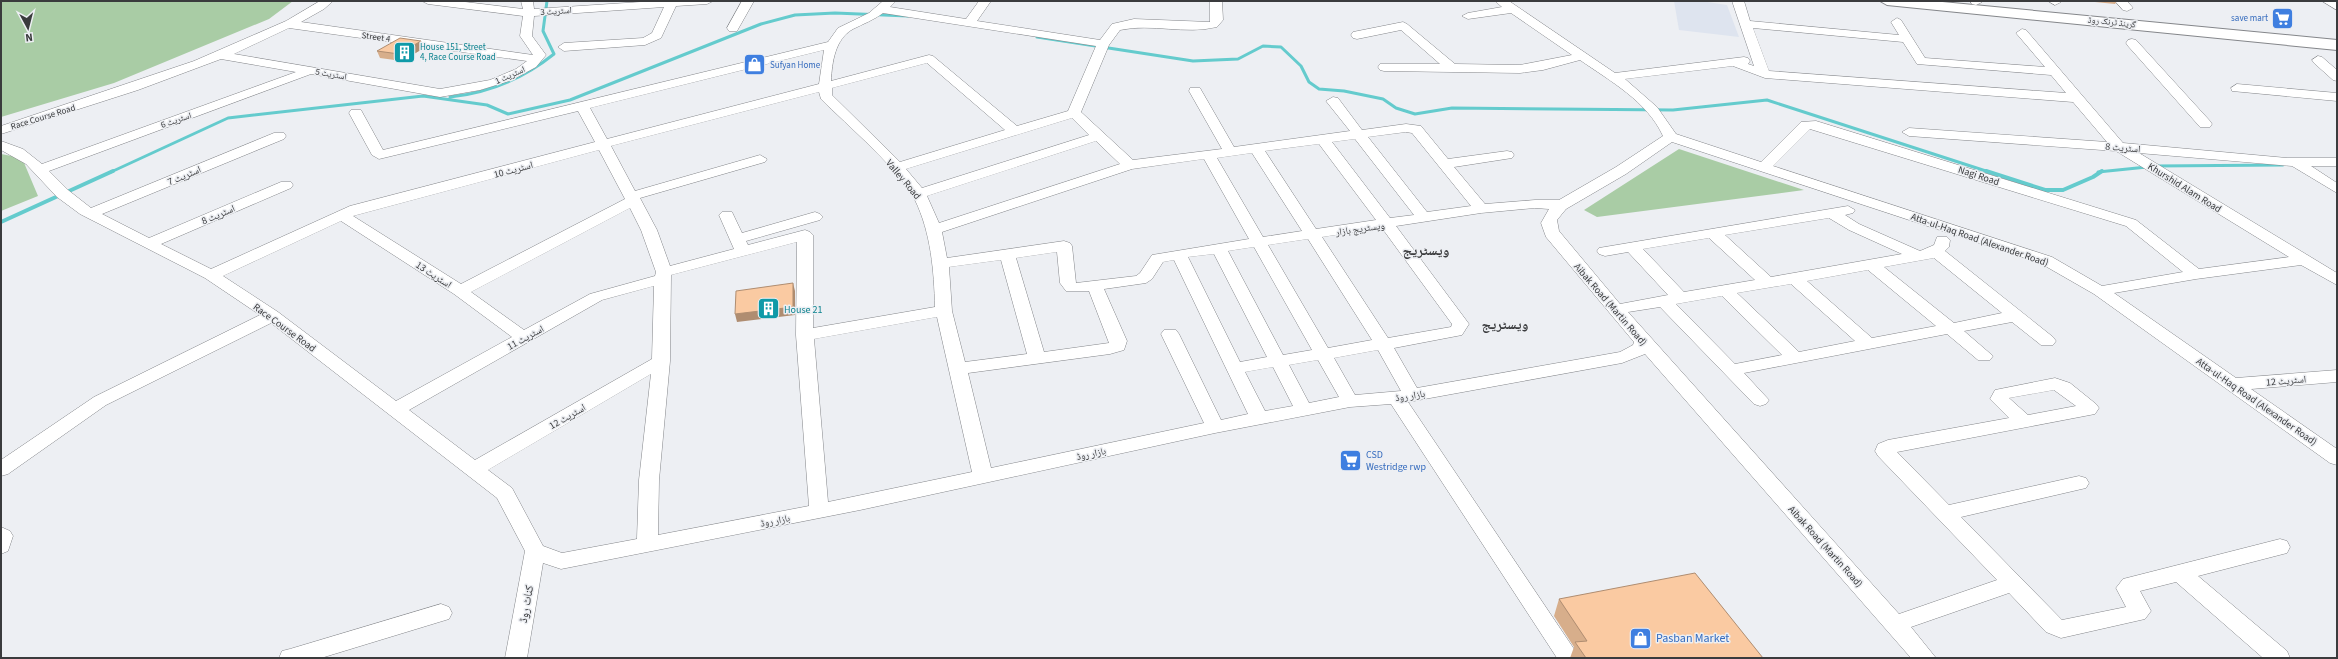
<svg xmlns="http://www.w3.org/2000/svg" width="2338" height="659" font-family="'Source Sans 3','Noto Naskh Arabic',sans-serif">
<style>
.built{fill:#dee4ef}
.green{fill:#a9cca5}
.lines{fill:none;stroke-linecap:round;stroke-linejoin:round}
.stream-far1{stroke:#64cbcd;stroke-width:3}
.stream{stroke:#64cbcd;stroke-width:4}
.minor-casing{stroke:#84868a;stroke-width:1}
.highway-casing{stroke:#84868a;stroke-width:2}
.minor{fill:#fff;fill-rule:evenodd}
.highway{fill:#fff;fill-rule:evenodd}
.wall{fill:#d7ae8b}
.shaded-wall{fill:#af8d71}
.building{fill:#facaa2;stroke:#af8d71}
.labels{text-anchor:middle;stroke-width:3;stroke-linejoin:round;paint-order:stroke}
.far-street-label{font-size:9px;fill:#3a3b3d;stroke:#edeff3}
.far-shop-label{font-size:9px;fill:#366cbe;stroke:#edeff3;text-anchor:end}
.far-culture-label{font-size:9px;fill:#0d838f;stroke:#edeff3;text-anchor:start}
.street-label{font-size:10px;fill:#3a3b3d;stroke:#edeff3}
.culture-label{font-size:10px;fill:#0d838f;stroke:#edeff3;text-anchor:start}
.shop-label{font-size:10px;fill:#366cbe;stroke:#edeff3;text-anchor:start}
.near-street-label{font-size:12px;fill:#3a3b3d;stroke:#edeff3}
.near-shop-label{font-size:12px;fill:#366cbe;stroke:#edeff3;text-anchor:start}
.district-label{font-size:14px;font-weight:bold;fill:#3a3b3d;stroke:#edeff3}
</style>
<rect width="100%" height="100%" fill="#edeff3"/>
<!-- built -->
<path class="built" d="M1674 1H1701L1727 5 1739 37 1679 30Z"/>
<!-- green -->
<path class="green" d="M1 1H293L269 19 114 83 1 117Z
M1679 149 1804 190 1597 217 1584 210Z
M1 154 22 158 38 196 1 211Z"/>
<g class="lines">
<!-- stream-far1 -->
<path class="stream-far1" d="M1037 37 1193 61 1238 59 1263 46 1281 47 1301 66 1309 82 1319 89 1344 91 1383 99 1396 108 1415 114 1452 108 1673 110 1767 100 1989 172
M450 97C488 93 524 78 554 54L543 31 547 1
M2155 166 2283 165
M111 172 228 118 423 96 487 105 508 114 570 100 761 24 795 15 835 13 908 16
M2098 172 2147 167"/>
<!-- stream -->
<path class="stream" d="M1986 171 2045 190H2063L2093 177 2102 171
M1 222 113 171"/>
<defs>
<path id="minor" d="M320 1H333L324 9 301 22 533 55 520 36 523 16 428 4 422 1H457L523 9 521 1H533L534 9 656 1H713L707 4 676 6 661 38 645 45 564 51 558 47 564 43 643 38 652 33 664 7 534 16 532 36 546 55 536 67 512 80 480 90 440 97 311 74 49 171 68 190 91 208 274 133H284L286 136 284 139 102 214 149 238 281 182H291L293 185 291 188 161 244 211 269 350 206 595 142 578 111 379 159 372 155 349 113 351 110H361L383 150 828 42 838 28 869 13 883 1H896L890 7 966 19 979 1H991L977 21 1100 40 1112 24 1134 19 1210 22V1H1222L1223 20 1217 27C1185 35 1152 23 1120 30L1109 45 1081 112 1133 160 1222 149 1189 91 1190 88H1200L1234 147 1350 131 1326 101 1333 97 1338 98 1362 130 1406 124 1421 126 1448 159 1507 151 1512 152 1514 155 1512 158 1454 167 1485 204 1535 200H1559L1616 167 1663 136C1647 101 1610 81 1580 60L1543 70 1520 73 1384 71 1380 70 1378 67 1380 64H1440L1401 30 1357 39 1353 38 1351 35 1353 32 1403 22 1407 24 1455 64 1520 65 1572 55 1511 13 1468 19 1462 16 1468 13 1502 7 1495 1H1509L1615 73 1744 57 1748 58 1750 61 1748 64 1754 66 1732 1H1744L1750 21 1899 35 1891 22 1897 18 1901 20 1925 58 2045 67 2016 33 2022 29 2026 30 2123 143 2287 158H2337V166H2311L2337 183V193L2292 166 2139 153 2337 273V285L2301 265 2196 279 2114 293 2236 378 2337 370V382L2251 389 2337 449V465L2330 463 2094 294 2040 263 1672 142 1626 174 1566 209 1557 220 1559 231 1620 304 1668 295 1628 252 1605 256 1599 254 1597 251 1599 248 1848 206 1855 210 1853 213 1845 215 1859 224 1920 251 1934 245 1937 237H1947L1950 240 1949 247 1945 251 2053 337 2056 341 2053 345H2041L2012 322 1964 331 1993 356 1990 360H1978L1947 334 1744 373 1769 400 1766 404 1760 406 1754 404 1660 307 1628 312 1899 614 1997 580 1878 456 1875 451 1878 444 1888 440 2009 418 1990 399 1995 390 2055 378 2070 383 2096 404 2099 408 2095 414 1897 452 1949 505 2079 476 2086 478 2089 483 2086 488 1961 517 2062 620 2126 607 2116 588 2123 579 2280 539 2287 541 2290 547 2287 553 2198 576 2287 651 2290 658H2263L2176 582 2140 591 2151 611 2145 619 2061 638 2046 632 2009 593 1911 627 1936 658H1911L1645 354 1622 363 1408 402 1580 658H1557L1391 404 1350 407 1215 433 860 510 561 569 543 563 527 658H505L525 551 497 498 271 323 106 405 8 474 1 476V460L94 397 260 315 205 278 80 214 57 197 26 164 1 150V141L23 149 42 164 296 72 221 59 138 90 1 134V126L194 61 286 21ZM883 13 1096 46 1068 111 1017 126 933 56 929 55 831 81C832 62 835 39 853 29 863 24 874 20 883 13ZM289 28 527 61 516 69 490 80 440 89 234 54ZM1753 28 1903 42 1917 64 2051 75 2066 93 1769 71ZM824 50 819 84 607 139 590 108ZM927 63 1005 130 900 162 832 95V88ZM1733 66 1765 78 2073 102 2107 142 1909 128 1902 132 1909 136 2116 151 2289 257 2199 269 2136 220 1816 121 1801 122 1761 162 1676 134 1657 107 1625 79ZM819 92 821 99C846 124 901 171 915 200 931 233 934 271 935 307L813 328V235L810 232 805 230 748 245 746 241 820 220 823 217 820 214 815 212 742 233 732 212H722L719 215 734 249 670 266 657 230 640 198 765 162 767 159 760 155 635 191 611 146ZM1072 118 1089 135 922 188 906 169ZM1810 129 2126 226 2183 272 2102 286 2052 257 1773 166ZM1406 132 1412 133 1471 206 1427 212 1368 137ZM1355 139 1414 215 1390 218 1332 142ZM1096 141 1120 164 939 223 927 196ZM1319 144 1376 220 1316 229 1265 151ZM599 150 625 199 461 284 353 216ZM1252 153 1302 231 1263 237 1217 158ZM1204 159 1249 239 1152 255 1140 273 1136 276 1076 283 1072 246 1070 243 1064 241 947 258 942 232 1132 169ZM630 208 641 230 656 272 655 276 590 294 524 330 471 292ZM1535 208 1549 209 1541 223 1546 237 1634 342 1633 345 1620 352 1417 388 1394 348 1462 335 1469 324 1396 226 1481 213ZM1829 218 1849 230 1902 254 1771 277 1725 235ZM341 221 454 294 512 337 396 401 278 312 223 276ZM1382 228 1452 324 1451 327 1388 338 1322 237ZM1709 238 1755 280 1684 292 1643 249ZM1308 239 1372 340 1328 348 1268 245ZM797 242 796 335 809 506 658 535 659 480 670 361 671 275ZM1254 247 1312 350 1283 355 1228 251ZM1057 252 1060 283 1066 291H1089L1109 343 1044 352 1016 258ZM1214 254 1267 357 1240 362 1188 257ZM1934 258 2002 313 1954 323 1884 267ZM1001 260 1027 354 965 362 952 311 949 267ZM1174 260 1248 414 1221 420 1179 334 1176 330H1164L1161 334 1204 423 991 468 968 373 1110 354 1124 350 1127 341 1104 289 1146 283 1152 279 1163 262ZM1868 270 1936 326 1872 338 1807 281ZM1791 284 1855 341 1799 352 1737 293ZM654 286 652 359 475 460 409 410 602 300ZM1722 296 1782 355 1735 364 1676 304ZM937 317 972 472 828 502 814 339ZM1378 350 1401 391 1355 395 1334 358ZM1318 360 1339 397 1309 403 1289 365ZM1273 367 1293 406 1265 411 1245 372ZM651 374 639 480 637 539 562 553 543 546 512 488 488 470ZM2054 390 2076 406 2028 415 2009 398Z
M742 1H754L737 31H729L727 28Z
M1970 1H1982V2L1976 5 1972 4Z
M2048 1H2060L2061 2 2055 5Z
M2115 1H2127L2133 8 2127 11 2123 10Z
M2322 1H2336L2337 10Z
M2132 39 2136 40 2210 121 2212 124 2210 127H2200L2128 46 2126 43 2128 40Z
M2318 56 2322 57 2337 70V81L2333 80 2314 63 2312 60Z
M2237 84 2337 93V101L2232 91 2231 88Z
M1 527 10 531 13 536 8 551 1 554Z
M441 604 449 607 452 613 449 619 321 658H279L282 651 290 649Z"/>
<path id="highway" d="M1880 1H1932L2337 40V50L1887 5Z"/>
</defs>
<!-- minor casing -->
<use href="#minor" class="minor-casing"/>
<!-- highway casing -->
<use href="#highway" class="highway-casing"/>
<!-- minor -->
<use href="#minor" class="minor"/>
<!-- highway -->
<use href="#highway" class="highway"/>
</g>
<!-- wall -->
<path class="wall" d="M2085 1H2117L2115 4Z
M421 41 424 48 402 61 380 58 377 51Z
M1559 599 1763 658H1570L1574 647 1554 616Z"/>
<!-- shaded-wall -->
<path class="shaded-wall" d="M421 41 424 48 402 61 399 54Z
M793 283 795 291V315L737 322 735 314Z"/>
<!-- building -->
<path class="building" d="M400 38 421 41 399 54 377 51Z
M793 283V307L735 314 736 291Z
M1695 573 1763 658H1586L1575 642 1587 641 1559 599Z"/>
<!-- icons -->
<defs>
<symbol id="supermarket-square" viewBox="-11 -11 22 22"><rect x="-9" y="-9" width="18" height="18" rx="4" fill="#3f7fe0" stroke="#edeff3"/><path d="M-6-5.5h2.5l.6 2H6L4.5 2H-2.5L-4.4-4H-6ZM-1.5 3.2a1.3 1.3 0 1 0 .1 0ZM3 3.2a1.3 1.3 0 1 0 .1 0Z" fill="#fff"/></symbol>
<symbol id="building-square" viewBox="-11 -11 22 22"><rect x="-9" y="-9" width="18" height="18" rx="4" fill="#0f9aa8" stroke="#edeff3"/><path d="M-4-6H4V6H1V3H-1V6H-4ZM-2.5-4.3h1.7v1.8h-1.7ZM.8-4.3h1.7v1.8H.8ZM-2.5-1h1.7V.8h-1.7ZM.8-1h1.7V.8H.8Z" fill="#fff"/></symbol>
<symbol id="shop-square" viewBox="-11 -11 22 22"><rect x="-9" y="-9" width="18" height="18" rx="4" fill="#3f7fe0" stroke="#edeff3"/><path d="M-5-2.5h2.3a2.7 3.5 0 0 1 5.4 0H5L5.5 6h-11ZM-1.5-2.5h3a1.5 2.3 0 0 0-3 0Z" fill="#fff"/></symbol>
</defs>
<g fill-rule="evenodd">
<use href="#supermarket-square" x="2270" y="6" width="25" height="25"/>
<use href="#building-square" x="392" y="40" width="25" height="25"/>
<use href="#shop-square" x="742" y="52" width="25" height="25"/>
<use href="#building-square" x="756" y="296" width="25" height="25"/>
<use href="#supermarket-square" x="1338" y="448" width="25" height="25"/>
<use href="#shop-square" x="1628" y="626" width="25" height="25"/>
</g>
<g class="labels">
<!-- far-street labels -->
<g class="far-street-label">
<text transform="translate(556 11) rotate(-4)" y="3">اسٹریٹ 3</text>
<text transform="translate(2112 22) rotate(6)" y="3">گرینڈ ٹرنک روڈ</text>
<text transform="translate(376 37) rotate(8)" y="3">Street 4</text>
<text transform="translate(331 74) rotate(10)" y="3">اسٹریٹ 5</text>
<text transform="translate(510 75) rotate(-24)" y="3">اسٹریٹ 1</text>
<text transform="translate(43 117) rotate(-17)" y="3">Race Course Road</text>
<text transform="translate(176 120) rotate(-19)" y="3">اسٹریٹ 6</text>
</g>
<!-- far-shop labels -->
<g class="far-shop-label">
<text x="2268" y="21">save mart</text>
<text x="770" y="68" text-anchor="start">Sufyan Home</text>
</g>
<!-- far-culture labels -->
<g class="far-culture-label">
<text x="420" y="50">House 151, Street<tspan x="420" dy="10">4, Race Course Road</tspan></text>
</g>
<!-- street labels -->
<g class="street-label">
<text transform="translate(2123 147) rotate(5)" y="4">اسٹریٹ 8</text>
<text transform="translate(513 169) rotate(-15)" y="4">اسٹریٹ 10</text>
<text transform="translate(184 175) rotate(-23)" y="4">اسٹریٹ 7</text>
<text transform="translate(1979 175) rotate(18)" y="4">Nagi Road</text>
<text transform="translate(904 179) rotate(50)" y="4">Valley Road</text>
<text transform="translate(2185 187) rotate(32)" y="4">Khurshid Alam Road</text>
<text transform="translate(218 214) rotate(-23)" y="4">اسٹریٹ 8</text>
<text transform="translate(1360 228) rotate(-8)" y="4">ویسٹریج بازار</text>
<text transform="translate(1980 239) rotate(19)" y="4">Atta-ul-Haq Road (Alexander Road)</text>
<text transform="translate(434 274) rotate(33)" y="4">اسٹریٹ 13</text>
<text transform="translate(1611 304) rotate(49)" y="4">Aibak Road (Martin Road)</text>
<text transform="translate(285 327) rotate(36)" y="4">Race Course Road</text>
<text transform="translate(525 337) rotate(-29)" y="4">اسٹریٹ 11</text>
<text transform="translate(2286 380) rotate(-5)" y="4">اسٹریٹ 12</text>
<text transform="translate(1410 395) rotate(-9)" y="4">بازار روڈ</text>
<text transform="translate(2257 401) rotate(35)" y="4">Atta-ul-Haq Road (Alexander Road)</text>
<text transform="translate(567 416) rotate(-30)" y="4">اسٹریٹ 12</text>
<text transform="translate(1091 453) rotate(-12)" y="4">بازار روڈ</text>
<text transform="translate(775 520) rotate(-11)" y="4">بازار روڈ</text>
<text transform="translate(1826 546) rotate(48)" y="4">Aibak Road (Martin Road)</text>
</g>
<!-- culture labels -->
<g class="culture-label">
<text x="784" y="313">House 21</text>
</g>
<!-- shop labels -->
<g class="shop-label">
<text x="1366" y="458">CSD<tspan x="1366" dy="12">Westridge rwp</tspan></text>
</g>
<!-- near-street labels -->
<g class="near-street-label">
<text transform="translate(526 604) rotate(-80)" y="4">کناٹ روڈ</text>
</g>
<!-- near-shop labels -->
<g class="near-shop-label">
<text x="1656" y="642">Pasban Market</text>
</g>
<!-- district labels -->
<g class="district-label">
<text x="1426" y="255">ویسٹریج</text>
<text x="1505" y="329">ویسٹریج</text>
</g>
</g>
<!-- border -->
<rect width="2338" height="659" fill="none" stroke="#3a3b3d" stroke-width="4"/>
<!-- north arrow -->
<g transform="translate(28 28) rotate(173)" stroke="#edeff3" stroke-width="3" paint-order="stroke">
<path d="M0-3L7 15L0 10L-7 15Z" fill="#3a3b3d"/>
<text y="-6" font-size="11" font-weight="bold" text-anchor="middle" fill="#3a3b3d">N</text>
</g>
</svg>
